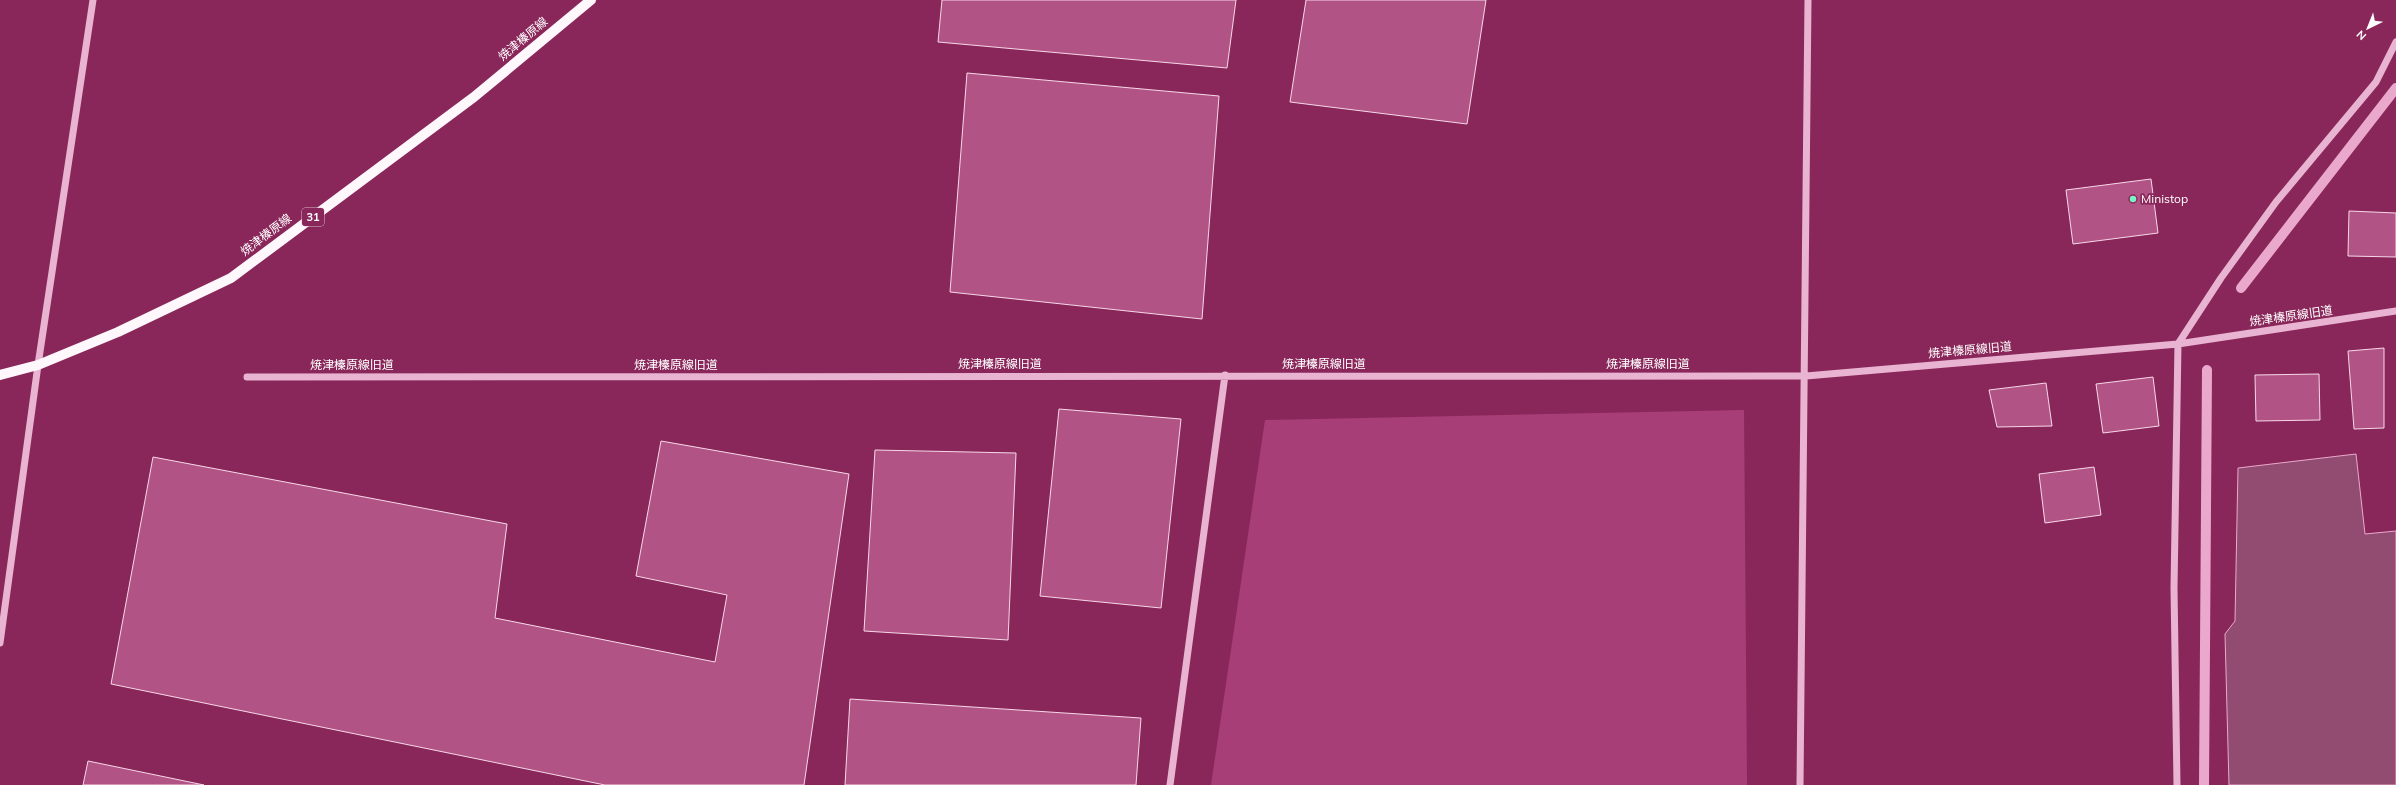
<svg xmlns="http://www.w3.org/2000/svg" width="2396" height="785" font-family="Mulish,'Noto Sans JP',sans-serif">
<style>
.green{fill:#a83e77}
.water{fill:#924c71;stroke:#eaa9cc}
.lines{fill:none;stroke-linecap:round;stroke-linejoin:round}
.stream{stroke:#eaa9cc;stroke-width:10}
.building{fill:#b25386;stroke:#f7d8e9}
.minor{stroke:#e9b4d1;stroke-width:7}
.major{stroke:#fef7fb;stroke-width:10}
.poi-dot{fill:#7af2c5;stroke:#8a275a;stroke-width:1.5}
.labels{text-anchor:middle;stroke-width:3.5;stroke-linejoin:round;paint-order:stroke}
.shield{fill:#8a275a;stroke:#dcbece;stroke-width:1}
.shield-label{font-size:11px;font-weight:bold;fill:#fff}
.street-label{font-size:12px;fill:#fff;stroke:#8a275a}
.poi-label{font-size:12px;fill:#fff;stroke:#8a275a;text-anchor:start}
</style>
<rect width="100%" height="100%" fill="#8a275a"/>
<!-- green -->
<path class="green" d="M1744 410 1747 785H1211L1265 420Z"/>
<!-- water -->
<path class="water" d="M2356 454 2365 534 2396 531V785H2229L2225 634 2235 621 2238 468Z"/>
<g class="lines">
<!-- stream -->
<path class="stream" d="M2241 288 2396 88
M2204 785 2207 370"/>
</g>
<!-- building -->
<path class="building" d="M942 0H1236L1227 68 938 42Z
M1306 0H1486L1467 124 1290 102Z
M967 73 1219 96 1202 319 950 292Z
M2151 179 2158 233 2073 244 2066 190Z
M2349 211 2396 213V257L2348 256Z
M2384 348V428L2354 429 2348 351Z
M2319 374 2320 420 2256 421 2255 375Z
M2153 377 2159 426 2103 433 2096 384Z
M2046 383 2052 426 1997 427 1989 390Z
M1059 409 1181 419 1161 608 1040 596Z
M661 441 849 474 804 785H605L111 684 153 457 507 524 495 618 715 662 727 595 636 576Z
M875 450 1016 453 1008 640 864 631Z
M2094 467 2101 515 2045 523 2039 474Z
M850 699 1141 718 1136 785H845Z
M88 761 204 785H83Z"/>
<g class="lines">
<!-- minor -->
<path class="minor" d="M247 377 1806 376 2178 344 2396 311
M0 643 38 365 93 0
M1170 785 1225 375
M1800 785 1808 0
M2177 785 2174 588 2178 344 2221 278 2276 202 2376 82 2396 42"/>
<!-- major -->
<path class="major" d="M0 375 38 365 118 332 231 278 474 97 591 0"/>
</g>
<!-- markers -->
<circle class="poi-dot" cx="2133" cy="199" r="4"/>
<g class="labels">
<!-- shield labels -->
<rect class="shield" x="302" y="208" width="22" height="18" rx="3"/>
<g class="shield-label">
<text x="313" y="221">31</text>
</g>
<!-- street labels -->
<g class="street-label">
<text transform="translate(523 39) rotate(-40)" y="4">焼津榛原線</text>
<text transform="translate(266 235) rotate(-37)" y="4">焼津榛原線</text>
<text transform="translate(2291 316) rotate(-8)" y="4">焼津榛原線旧道</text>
<text transform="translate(1970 350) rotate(-5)" y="4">焼津榛原線旧道</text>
<text x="1000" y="368">焼津榛原線旧道</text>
<text x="1324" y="368">焼津榛原線旧道</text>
<text x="1648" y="368">焼津榛原線旧道</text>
<text x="352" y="369">焼津榛原線旧道</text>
<text x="676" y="369">焼津榛原線旧道</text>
</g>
<!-- poi labels -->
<g class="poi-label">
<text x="2141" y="203">Ministop</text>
</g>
</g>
<!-- north arrow -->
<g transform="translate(2368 28) rotate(223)" stroke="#8a275a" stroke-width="3" paint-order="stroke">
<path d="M0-3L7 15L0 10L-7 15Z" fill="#ffffff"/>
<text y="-6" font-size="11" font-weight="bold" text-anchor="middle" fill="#ffffff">N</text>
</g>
</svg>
